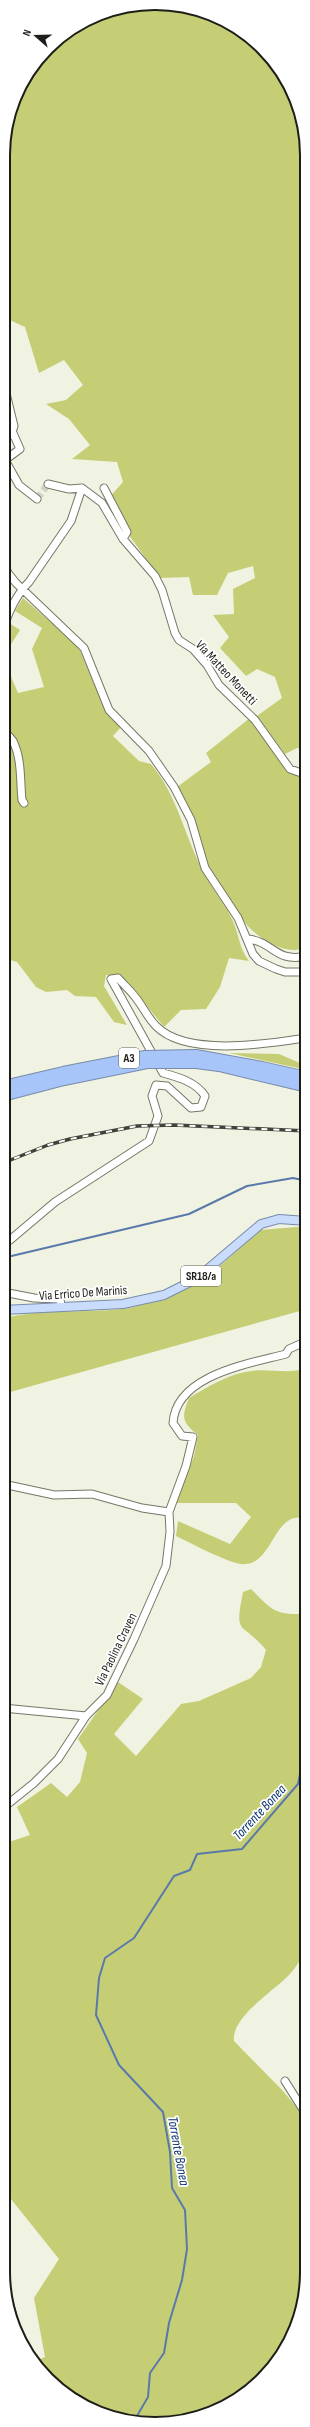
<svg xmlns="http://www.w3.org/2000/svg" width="310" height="2427" font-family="'Sofia Sans Condensed',sans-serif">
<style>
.green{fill:#c6ce75}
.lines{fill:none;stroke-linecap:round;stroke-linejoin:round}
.stream{stroke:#5a79ab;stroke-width:2}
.minor-tunnel{stroke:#d0d2c4;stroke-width:7;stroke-dasharray:7 3.5;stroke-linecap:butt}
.minor-casing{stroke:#757768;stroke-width:9}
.major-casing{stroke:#778baa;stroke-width:10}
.highway-casing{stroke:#778baa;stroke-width:12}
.minor{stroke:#fff;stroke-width:7}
.major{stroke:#cadcfb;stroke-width:8}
.highway{stroke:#a7c5f8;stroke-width:10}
.rail-casing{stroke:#41423a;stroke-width:3.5}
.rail{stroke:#fff;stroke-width:2;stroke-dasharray:6;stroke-linecap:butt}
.highway-bridge-casing{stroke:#778baa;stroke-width:12;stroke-linecap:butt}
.highway-bridge{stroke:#a7c5f8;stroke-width:10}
.labels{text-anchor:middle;stroke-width:3.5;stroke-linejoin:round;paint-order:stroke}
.shield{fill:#fff;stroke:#61625d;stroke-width:1}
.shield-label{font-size:12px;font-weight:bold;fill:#1d1e18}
.street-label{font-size:13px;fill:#1d1e18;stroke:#fff}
.water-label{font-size:14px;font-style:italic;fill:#0a3171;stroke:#fff}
.rim{fill:none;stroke:#1d1e18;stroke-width:2}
</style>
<rect width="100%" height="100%" fill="#f0f2e2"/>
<!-- green -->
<path class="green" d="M165 3 222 19 263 48 295 97 307 145V750L297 748 285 754 257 716 282 698 275 677 257 669 246 676 220 648 229 637 213 615 234 614 233 589 255 578 253 566 228 573 217 595H193L189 577 160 578 105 502 123 482 117 462 72 459 90 445 69 419 46 404 66 400 83 385 64 360 39 373 25 327 3 317V145L19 88 55 41 106 11Z
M23 598 78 646 106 712 121 727 113 736 139 761 151 764C177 795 184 834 202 869 210 887 224 902 232 919 239 933 239 949 249 961L229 958 220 987 206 1009 181 1010 164 1027 122 976 106 975 104 986 127 1025 114 1022 96 997 75 996 67 990 46 992 36 987 17 962 3 958V658L18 693 44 687 32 649 42 628 15 611Z
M3 619 20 630 3 657Z
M250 718 293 774 307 766V947C286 957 259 939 246 924L205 860 177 787 211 762 206 753Z
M229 1053 279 1054 307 1066V1070Z
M297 1227 307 1228V1309L3 1394V1318C42 1309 82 1313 122 1309 131 1308 140 1305 149 1303 201 1289 221 1265 259 1230Z
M307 1368V1519C273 1507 274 1568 241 1564 226 1562 191 1543 176 1536L178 1521 230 1544 251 1517 236 1503H176L194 1456 198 1435C182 1422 181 1418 189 1398 209 1386 228 1374 251 1371 271 1368 286 1375 307 1368Z
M251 1589C269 1607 274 1615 300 1614L307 1604V1950C301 1959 295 1969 288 1976 272 1992 231 2018 234 2041L283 2091 307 2120V2282L291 2339 255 2386 204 2416 145 2424 88 2408 47 2379 35 2361 45 2357 34 2298 59 2259 3 2189V1898L5 1891 3 1890V1826L9 1842 30 1835 17 1807 51 1783 67 1797 80 1782 87 1753 78 1739 118 1682 143 1699 114 1734 136 1756 181 1704 199 1701 251 1678 261 1667 266 1650C241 1620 234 1638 243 1592Z"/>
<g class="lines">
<!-- stream -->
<path class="stream" d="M3 1258 189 1214 247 1186 293 1178 307 1181
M134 2421 148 2397 150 2373 164 2353 169 2323 182 2280 187 2249 185 2210 172 2188 170 2152 163 2112 119 2065 96 2015 99 1978 105 1958 134 1938 174 1876 190 1870 197 1854 242 1849 298 1784 303 1759 307 1755"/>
<!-- minor-tunnel -->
<path class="minor-tunnel" d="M37 499 48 484"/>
<defs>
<path id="minor" d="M13 433 20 449 5 460 19 485 37 499
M3 437 11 435 14 426 3 381
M48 484 69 489 82 488 102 503 123 539 155 576 162 590 175 633 179 640 193 649 207 665 219 685 255 720 290 769 307 775
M104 488 127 532 123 539
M3 561 8 573 16 583 84 648 109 710 149 751 174 787 191 820 205 868 238 918 253 954 259 961 276 969 285 972H307
M3 630C8 613 16 595 29 582L71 521 82 488
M3 710V701
M3 729C6 733 10 737 13 741 22 759 20 781 22 800L24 803
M248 939C274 942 275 963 307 956
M3 1241 10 1240 55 1202 149 1141 158 1116 152 1096 156 1085 167 1086 191 1108 201 1107 205 1096C196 1082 178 1077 163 1073L111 979 118 978C124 985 131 991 136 998 143 1007 148 1018 156 1026 186 1057 266 1044 305 1038L307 1036
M3 1292 34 1298 60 1299 61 1306
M3 1484 54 1495 92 1494 142 1508 169 1512
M3 1708 86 1716
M3 1808 34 1783 58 1759 86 1716 107 1695 134 1639 166 1566 170 1532 169 1512 186 1466 193 1437 182 1436 173 1423C176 1375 248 1364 286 1354L289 1349 307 1341
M285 2081 307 2116
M8 2298 18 2335"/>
<path id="major" d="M3 1310 123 1304 164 1295 196 1279 261 1224 279 1219 307 1221"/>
<path id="highway" d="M196 1055 262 1067 307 1077
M196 1063 219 1066 307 1087
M3 1086 63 1072
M3 1096 64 1080"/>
</defs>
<!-- minor casing -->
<use href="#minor" class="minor-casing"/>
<!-- major casing -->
<use href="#major" class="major-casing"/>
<!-- highway casing -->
<use href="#highway" class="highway-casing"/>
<!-- minor -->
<use href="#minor" class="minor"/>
<!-- major -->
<use href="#major" class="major"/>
<!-- highway -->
<use href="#highway" class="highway"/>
<defs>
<path id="rail" d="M3 1163 48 1145 70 1139 137 1126 174 1125 307 1131"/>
</defs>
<!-- rail casing -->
<use href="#rail" class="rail-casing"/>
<!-- rail -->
<use href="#rail" class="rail"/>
<defs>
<path id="highway-bridge" d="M63 1072 145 1056 196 1055
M64 1080 147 1063H196"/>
</defs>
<!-- highway-bridge casing -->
<use href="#highway-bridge" class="highway-bridge-casing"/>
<!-- highway-bridge -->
<use href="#highway-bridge" class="highway-bridge"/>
</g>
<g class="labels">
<!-- shield labels -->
<g class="shield">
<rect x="119" y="1048" width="20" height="20" rx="3"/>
<rect x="181" y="1266" width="40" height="20" rx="3"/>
</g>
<g class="shield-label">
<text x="129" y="1062">A3</text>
<text x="201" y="1280">SR18/a</text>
</g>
<!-- street labels -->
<g class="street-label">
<text transform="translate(227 672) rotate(47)" y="5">Via Matteo Monetti</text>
<text transform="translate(83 1292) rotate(-4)" y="5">Via Errico De Marinis</text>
<text transform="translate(115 1649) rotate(-64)" y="5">Via Paolina Craven</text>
</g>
<!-- water labels -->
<g class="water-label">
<text transform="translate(259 1812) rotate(-47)" y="5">Torrente Bonea</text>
<text transform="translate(179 2151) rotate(80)" y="5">Torrente Bonea</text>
</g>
</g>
<!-- crop -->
<path d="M0 0H310V2427H0ZM155 10H155A145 145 0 0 1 300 155V2272A145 145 0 0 1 155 2417H155A145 145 0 0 1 10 2272V155A145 145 0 0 1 155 10Z" fill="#fff" fill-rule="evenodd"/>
<path class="rim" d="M155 10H155A145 145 0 0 1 300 155V2272A145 145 0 0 1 155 2417H155A145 145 0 0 1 10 2272V155A145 145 0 0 1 155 10Z"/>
<!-- north arrow -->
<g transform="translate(36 36) rotate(290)" stroke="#ffffff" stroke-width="3" paint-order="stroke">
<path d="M0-3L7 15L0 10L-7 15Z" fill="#1d1e18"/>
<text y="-6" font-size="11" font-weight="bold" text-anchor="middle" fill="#1d1e18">N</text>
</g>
</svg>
